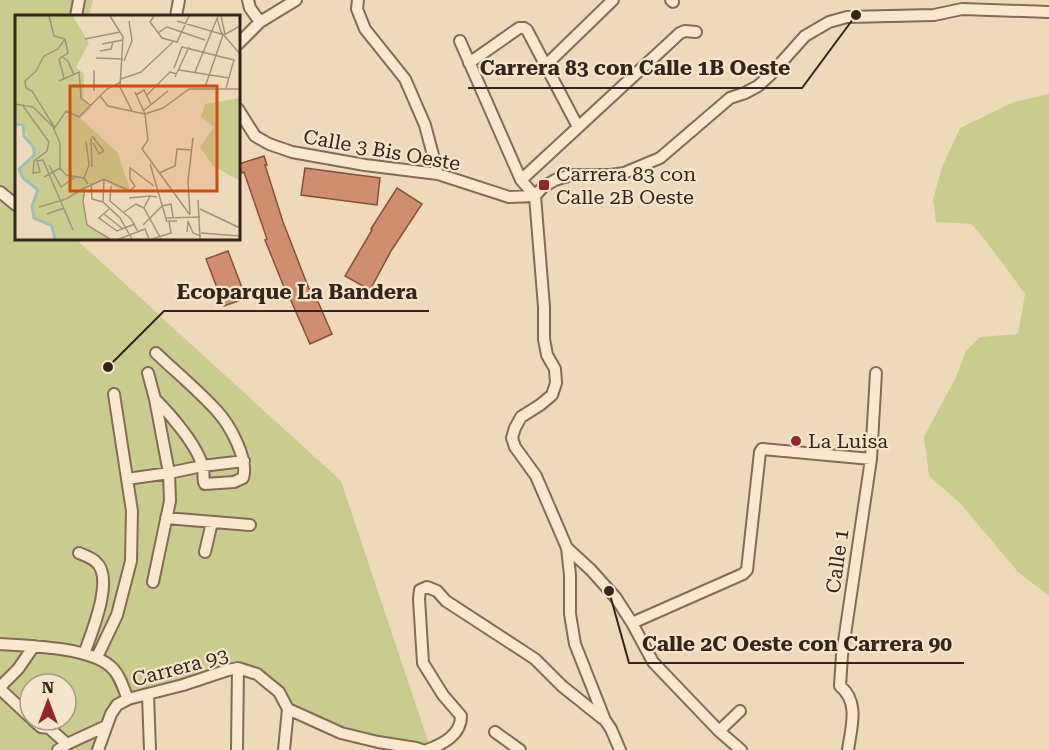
<svg xmlns="http://www.w3.org/2000/svg" width="1049" height="750" font-family="'Roboto Serif',serif">
<style>
.green{fill:#cacc8f;fill-rule:evenodd}
.building{fill:#ce8e6f;stroke:#85513a;stroke-width:1.5}
.lines{fill:none;stroke-linecap:round;stroke-linejoin:round}
.minor-casing{stroke:#856a55;stroke-width:14}
.minor{stroke:#f9e8ce;stroke-width:10}
.poi-dot{fill:#96242f;stroke:#f6e5ca;stroke-width:2}
.labels{text-anchor:middle;stroke-width:4.5;stroke-linejoin:round;paint-order:stroke}
.street-label{font-size:20px;fill:#34241a;stroke:#f6e5ca}
.poi-label{font-size:20px;fill:#34241a;stroke:#f6e5ca;text-anchor:start}
.inset-river{fill:none;stroke:#9fbfb3;stroke-width:3}
.inset-road{fill:none;stroke:#a4917b;stroke-width:1.5}
.view{fill:#cd510e;fill-opacity:0.15;stroke:#cd510e;stroke-width:3}
.inset-edge{fill:none;stroke:#34241a;stroke-width:3}
.leader{fill:none;stroke:#34241a;stroke-width:2}
.callout-dot{fill:#34241a;stroke:#f6e5ca;stroke-width:2}
.callout-label{font-size:21px;text-anchor:middle;font-weight:bold;fill:#34241a;stroke:#f6e5ca;stroke-width:4.5;stroke-linejoin:round;paint-order:stroke}
</style>
<rect width="100%" height="100%" fill="#eedabb"/>
<!-- green -->
<path class="green" d="M0 0H93L89 16H16V238L76 239 341 481 428 741 425 750 378 742 288 709 279 692 238 668 117 705 98 750H0ZM30 684H66V720H30Z
M1049 94V596L1018 572 961 504 929 476 924 437 955 379 966 351 980 337 1018 334 1025 294 986 241 971 224 936 222 933 199 942 167 960 128 1014 102Z"/>
<!-- building -->
<path class="building" d="M264 156 267 165H265L283 222 309 289 312 288 332 334 310 344 285 287H284L265 240 267 239 244 172 242 173 239 164Z
M305 168 380 178 377 205 301 195Z
M397 188 422 204 391 251 370 290 345 276 372 230 371 229Z
M228 251 246 298 224 306 206 259Z"/>
<g class="lines">
<defs>
<path id="minor" d="M248 0 250 8 260 22
M358 0 357 9 365 29 405 79 425 125 438 174
M671 0 673 2
M76 16 79 0
M176 16 179 0
M460 41 521 180 535 196
M238 44 260 22 296 0
M469 63 519 28H524L527 30 578 127
M546 65 613 0
M238 109 255 136 269 144 292 152 365 165 438 174 509 197 535 196
M521 180 680 33 685 31 696 32
M0 192 16 205
M148 373 155 399 169 473 170 501 153 582
M155 399C171 415 198 446 203 468 204 472 203 478 204 482L205 484 234 482 243 478C249 459 229 424 217 411 198 390 176 372 156 353
M127 479 169 473 202 466 244 461
M166 518 250 525
M567 548 591 570 616 598 632 623 653 662 719 731 741 750
M205 552 212 522
M79 553C84 555 92 558 96 562 115 578 91 634 84 654
M632 623 743 574 747 570 760 452 762 449 871 459
M0 644C29 646 88 647 110 666 120 674 123 688 128 699
M97 657 117 615 131 561 132 511 114 394
M0 687 18 669 34 646
M0 689 30 717
M148 695 150 750
M33 720 41 727 49 728 67 744
M719 731 740 711
M495 732 520 750
M58 750 67 744 106 726
M98 750 111 714 117 705 128 699 183 685 228 670 238 668 257 674 279 692 288 709 341 733 378 742 416 748 422 750
M237 750 238 668
M284 750 288 709
M427 750C443 744 461 735 461 716L443 695 423 663 419 599 420 590 427 587 437 591 446 601 535 659 562 686 602 718
M620 750 611 729 605 720 575 644 570 614V575L567 548 536 476 515 447 512 438 515 428 521 417 540 405 552 395 556 383 555 369 547 355 544 339V307L535 196 543 187 555 180 571 175H610L624 173 660 158 730 98 745 93 758 86 771 74 805 36 829 22 847 17 934 15 962 9 1049 12
M848 750C851 728 860 702 840 686L842 655 871 459 876 373"/>
</defs>
<!-- minor casing -->
<use href="#minor" class="minor-casing"/>
<!-- minor -->
<use href="#minor" class="minor"/>
</g>
<!-- markers -->
<g class="poi-dot">
<rect x="538" y="179" width="12" height="12" rx="3"/>
<circle cx="796" cy="441" r="6"/>
</g>
<g class="labels">
<!-- street labels -->
<g class="street-label">
<text transform="translate(382 150) rotate(10)" y="7">Calle 3 Bis Oeste</text>
<text transform="translate(837 561) rotate(-82)" y="7">Calle 1</text>
<text transform="translate(180 667) rotate(-15)" y="7">Carrera 93</text>
</g>
<!-- poi labels -->
<g class="poi-label">
<text x="556" y="181">Carrera 83 con<tspan x="556" dy="23">Calle 2B Oeste</tspan></text>
<text x="808" y="448">La Luisa</text>
</g>
</g>
<!-- overview -->
<g transform="translate(15 15)">
<rect width="225" height="225" fill="#eedabb"/>
<path d="M0 1H58L74 28 61 52 69 59 68 85 76 93 65 103 103 138 115 175 103 174 89 165 70 173 68 186 72 210 95 224H40L37 211 19 203 17 191 23 175 8 163 4 154 19 140 8 110 0 109ZM225 83V166L198 151 185 132 199 112 186 102 190 89Z" fill="#cacc8f"/>
<path class="inset-river" d="M0 109 8 110 9 121 19 133V140L4 154 8 163 23 175 17 191 19 203 37 211 40 224"/>
<path class="inset-road" d="M34 1 39 21 50 24M95 1 108 22 105 72 117 96M139 1 135 7 147 23 162 27 174 1M206 1 210 19M202 3 206 17 225 39M162 6 209 20 225 11M143 18 152 12 190 25M70 24 105 17M87 29 108 25M85 36 96 34 98 27M46 41 53 46 59 60M81 43 108 44M109 46 117 26 114 6M159 53 167 32 219 45 211 73M79 55V76M164 55 214 63M180 57 203 1M160 62 174 32M49 63 44 44 53 38 50 24M106 64 126 57 158 27M44 66 64 57 66 83 75 90M190 72 208 20M11 73 10 66 21 56 29 41 43 34 50 24M11 73 17 76 40 113M120 77 130 99 133 125 127 134 175 200M121 80 129 75 136 89M132 80 155 57 162 59M85 81 93 91 130 99 148 93 174 74H225M0 89 18 92 38 112 45 128V153L51 160 69 163 73 169M8 91 34 127 32 136 19 146 18 158 25 157 22 146M128 96 153 76M39 114 51 96 64 102 92 74 106 67M77 121 89 136M76 123 77 152M78 128 84 139 89 136M21 146 28 145 58 215M135 149 152 207M34 150 46 172 60 162M144 158 160 151 162 134 177 135M29 162 45 153M69 163 74 150 71 126M76 168 77 184 88 187 105 203 117 224M96 171 95 186 116 204 123 217M115 176 120 171 115 164V153L139 171M114 183 135 181M183 185 185 224M88 187 89 164M24 192 51 184 69 173M129 193 135 181 142 182M94 194 84 203 102 216 120 209M185 194 225 213M109 197 121 189 129 193 146 224M32 199 49 193M89 199 108 214M175 199 173 166 178 123M151 203 185 202M128 210 147 191 156 189 158 202M172 217 173 206 178 218 186 221M186 218 225 221M95 224 72 210 68 186 70 173 89 164 115 176M104 224 130 214 134 224M137 224 156 218 154 206H162"/>
<path class="view" d="M55 71H202V176H55Z"/>
<rect width="225" height="225" class="inset-edge"/>
</g>
<!-- callouts -->
<path class="leader" d="M856 15L802 88H468M108 367L164 311H429M609 591L629 663H964"/>
<g class="callout-dot">
<circle cx="856" cy="15" r="6"/>
<circle cx="108" cy="367" r="6"/>
<circle cx="609" cy="591" r="6"/>
</g>
<g class="callout-label">
<text x="635" y="75">Carrera 83 con Calle 1B Oeste</text>
<text x="297" y="299">Ecoparque La Bandera</text>
<text x="797" y="651">Calle 2C Oeste con Carrera 90</text>
</g>
<!-- north arrow -->
<g transform="translate(48 702)"><circle r="28" fill="#f6e5ca" stroke="#a89884" stroke-width="1.5"/>
<path d="M0-4.5L10 22L0 15L-10 22Z" fill="#96242f"/>
<text y="-9" font-size="16" font-weight="bold" text-anchor="middle" fill="#34241a">N</text>
</g>
</svg>
